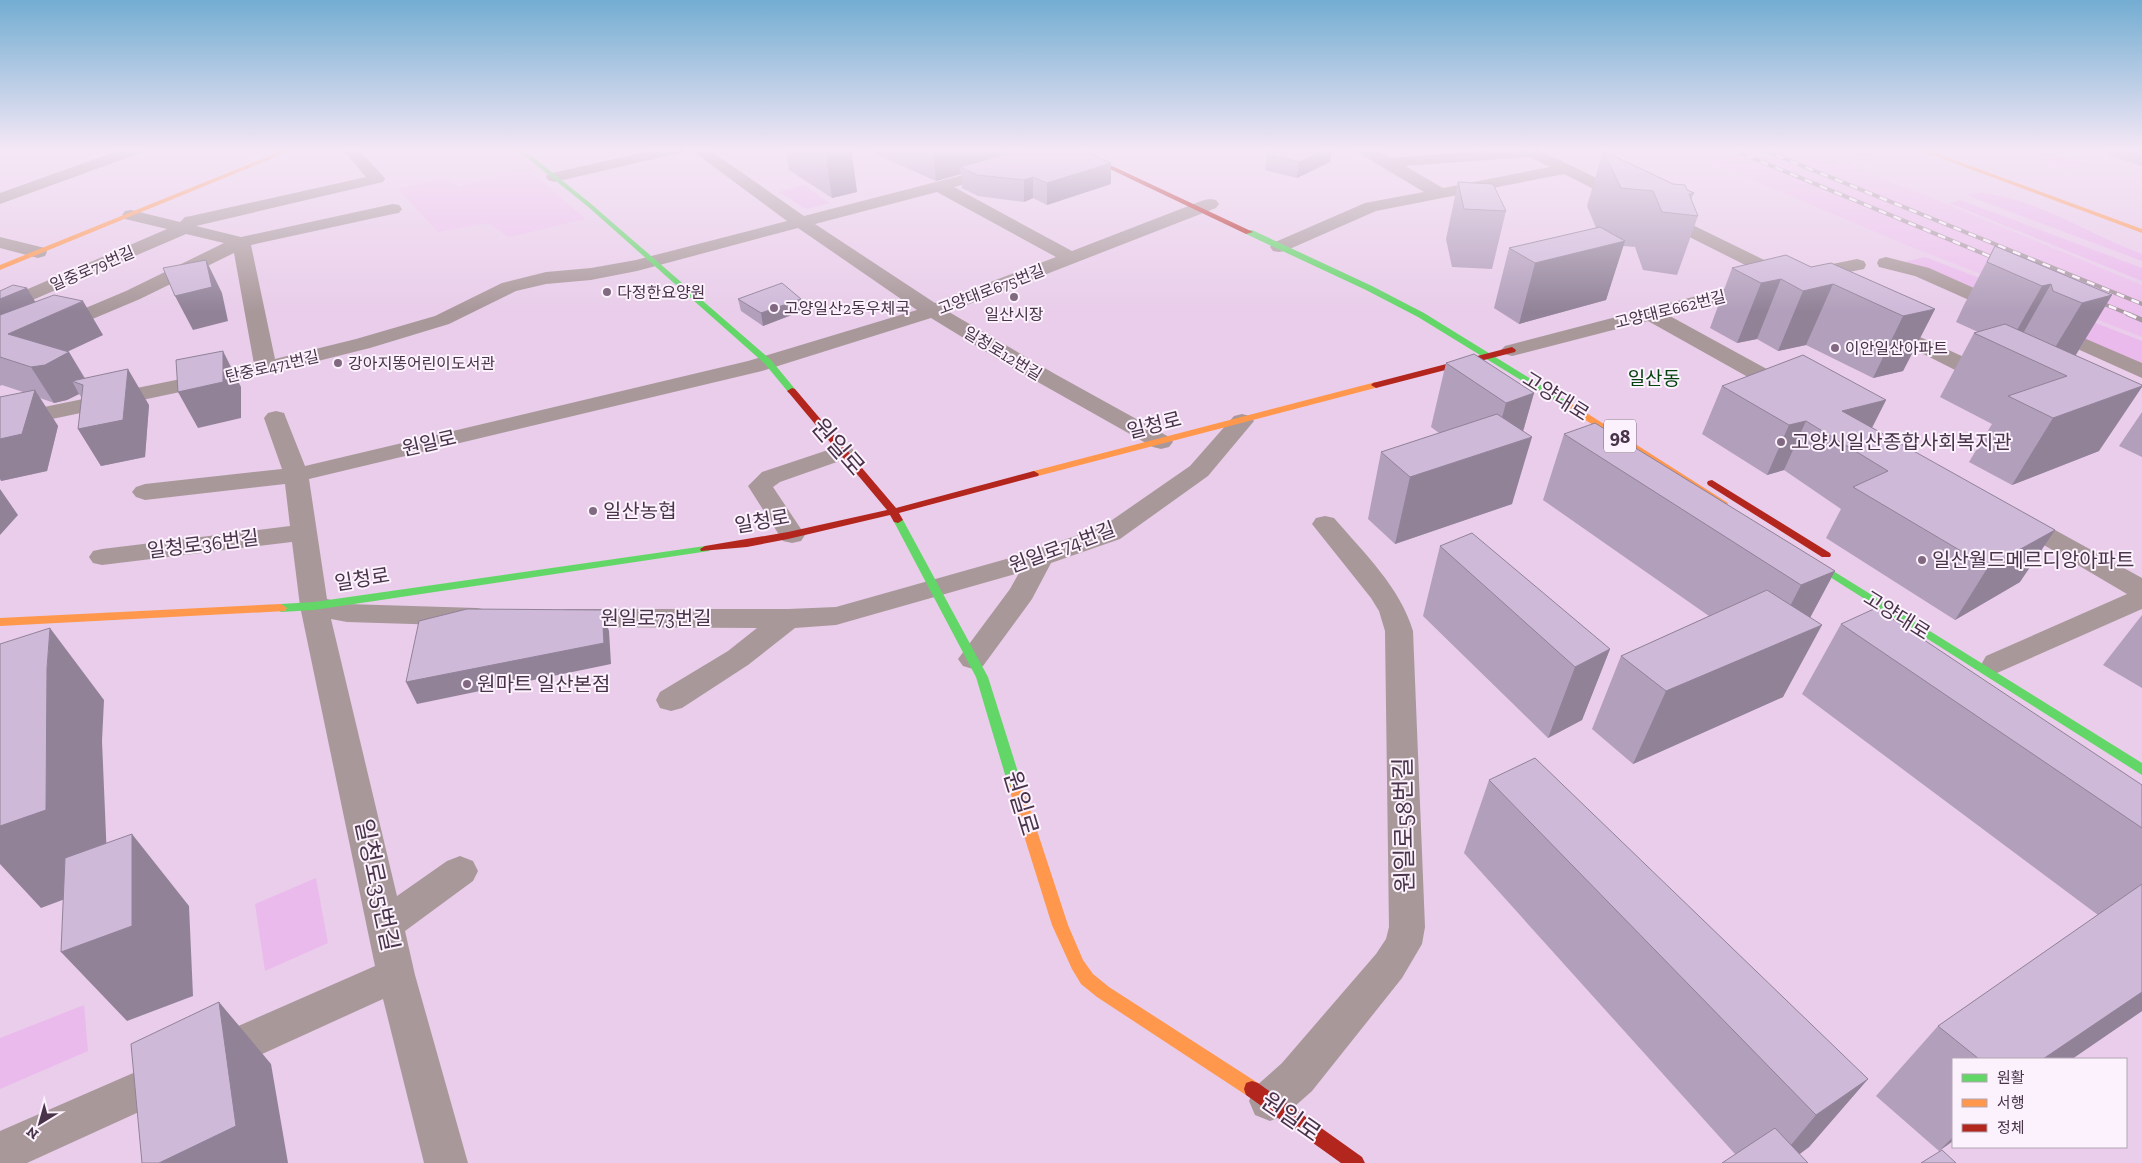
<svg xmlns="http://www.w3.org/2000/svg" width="2142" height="1163" font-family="'Zilla Slab','Noto Sans KR',serif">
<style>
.built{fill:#ecc0ed}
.green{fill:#eabaec}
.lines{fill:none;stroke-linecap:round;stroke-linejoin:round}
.street{fill:#a8989a;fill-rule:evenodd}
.fast{fill:#63d668;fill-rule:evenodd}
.slow{fill:#ff974d;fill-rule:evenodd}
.jam{fill:#b3261e;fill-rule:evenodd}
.rail-far1-casing{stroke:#a899a1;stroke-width:4}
.rail-casing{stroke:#a899a1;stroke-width:5}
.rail-far1{stroke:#fcf2fd;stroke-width:2.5;stroke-dasharray:8;stroke-linecap:butt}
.rail{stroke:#fcf2fd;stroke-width:3;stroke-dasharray:9;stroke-linecap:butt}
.wall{fill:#b29fbb}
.shaded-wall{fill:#918298}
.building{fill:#cfb9d9;stroke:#918298}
.poi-dot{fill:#806981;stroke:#fcf2fd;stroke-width:2}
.labels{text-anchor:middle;stroke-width:4;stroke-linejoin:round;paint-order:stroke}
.far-street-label{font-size:16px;fill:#483348;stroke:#fcf2fd}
.far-poi-label{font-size:16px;fill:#483348;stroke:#fcf2fd;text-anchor:start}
.far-quarter-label{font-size:19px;fill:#04420f;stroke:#fcf2fd}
.shield{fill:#fcf2fd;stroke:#7e6c7e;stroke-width:1}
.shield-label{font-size:19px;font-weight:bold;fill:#483348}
.street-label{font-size:20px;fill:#483348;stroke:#fcf2fd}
.poi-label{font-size:20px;fill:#483348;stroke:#fcf2fd;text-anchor:start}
.near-street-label{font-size:24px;fill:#483348;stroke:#fcf2fd}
</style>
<rect width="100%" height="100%" fill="#e9cdea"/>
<!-- built -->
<path class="built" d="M1369 149H1417L1418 153 1386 158Z
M1680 149H1804L1935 199 2142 285V337L1904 244Z
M527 169 586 219 509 237 488 223 438 232 398 189 447 178 459 186Z"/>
<!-- green -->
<path class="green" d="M1828 149 1858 153 1878 149 1895 155 1864 162Z
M2007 149H2038L2088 164 2069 169Z
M804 185 830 203 806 209 779 192Z
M1981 193C2036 198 2090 235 2142 254V261L1971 197 1968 194Z
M1960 200 2142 268V281L1949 203Z
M1925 257 2142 341V367L1900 263Z
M316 878 328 943 265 971 255 904Z
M84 1005 88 1051 0 1089V1038Z"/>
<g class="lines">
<!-- street -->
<path class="street" d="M123 149H145L143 152 0 204V193Z
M342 149H358L383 176 385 179 383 182 196 226 241 237 393 204 399 205 402 209 399 213 393 214 251 245 275 359 356 339 435 316 502 283 546 272 591 268 636 260 787 221 690 149H708L804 216 998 166 1004 168 1006 171 1004 174 954 187 1072 251 1204 200 1210 199 1216 200 1219 204 1216 208 949 312 1055 374 1169 437 1173 442 1169 447 1161 449 1153 447 1011 367 931 318 762 371 309 479 327 599 347 604 477 608 487 610 491 617 487 624 477 626 347 622 331 619 397 896 447 861 460 856 473 861 478 871 473 881 405 931 415 975 468 1163H424L383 999 218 1074 204 1069 198 1055 204 1041 375 966 300 606 292 542 102 565 93 563 89 557 93 551 102 549 290 526 285 484 145 500 136 497 132 492 136 487 145 484 282 469 264 418 268 413 276 411 284 413 305 466 748 361 917 310 798 228 637 271 591 280 546 284 516 291 449 324 370 348 266 374 0 430V416L254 364 234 253 140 299 0 358V344L126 291 224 243 186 234 0 314V301L167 229 125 219 122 215 125 211 131 210 180 222 185 217 191 216 366 177ZM937 192 1056 257 935 303 815 224Z
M658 149H686L684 152 554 182 548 180 546 177 548 174Z
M1355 149H1374L1390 158 1509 149H1537L1795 275 1798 279 1795 283 1788 285 1781 283 1564 174 1376 211 1285 251 1279 252 1273 251 1270 247 1273 243 1365 203 1424 192 1357 152ZM1529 157 1550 167 1443 188 1405 166Z
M0 237 45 248 47 252 45 256 38 258 0 248Z
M1886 257 1929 268 2010 304 2013 308 2010 312 2003 314 1996 312 1915 276 1879 267 1877 263 1879 259Z
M1857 259 1864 261 1866 265 1864 269 1805 281 1798 279 1795 275 1798 271Z
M1758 280 1765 282 1768 286 1765 290 1668 315 1796 385 1799 390 1796 395 1788 397 1780 395 1648 321 1512 356 1505 354 1501 350 1505 346Z
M1885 321 1977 363 1980 368 1977 373 1969 374 1961 373 1878 331 1875 327 1878 323Z
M2049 323 2142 363V378L2042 333 2039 329 2042 325Z
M1242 414 1250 416 1254 421 1208 476 1120 539 1051 563 1032 599 983 666 973 669 963 666 958 659 1010 589 1019 573 836 625 795 628 748 665 682 708 671 711 660 708 656 700 660 692 728 651 757 628 567 627 557 625 553 618 557 611 567 609H788L836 607 1017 556 1102 527 1190 466 1234 416Z
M843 445 851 447 855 452 851 457 780 482 773 487 805 535 801 541 792 543 783 541 748 486 762 472Z
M2017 511 2026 514 2142 578V609L1997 673 1986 670 1982 663 1986 656 2127 594 2008 524 2004 519 2008 514Z
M1325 516 1334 518C1364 553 1400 587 1413 631L1425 927 1422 944 1402 978 1312 1091 1285 1115 1270 1121 1255 1115 1249 1101 1255 1087 1282 1063 1376 954 1386 939 1389 927 1385 631 1379 611 1371 598 1312 524 1316 518Z
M170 1057 185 1063 191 1077 185 1091 27 1163H0V1131Z"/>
<!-- fast -->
<path class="fast" d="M516 149H523L590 203 771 360 795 389V393H789L765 364 586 205Z
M1246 230H1252L1372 286 1424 313 1576 407 1571 410 1568 409 1418 317 1366 290 1246 234Z
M898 517 903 520 988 677 1023 788 1021 792 1016 793 1011 792 1009 788 976 677 893 520Z
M705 546 710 549 709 551 314 610 281 612 275 608 281 604 314 602Z
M1801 551 2142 763V775L1797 556 1796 554 1797 552Z"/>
<!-- slow -->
<path class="slow" d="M287 149H295L0 270V265Z
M1916 149H1925L2142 229V233Z
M1376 382 1379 383V387L1038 476H1030L1029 474 1030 472Z
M1571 404 1574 405 1728 503 1727 505H1719L1568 409V405Z
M281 604 287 608 285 611 0 626V618Z
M1016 783 1021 784 1023 788 1068 925 1083 960 1093 974 1109 987 1258 1083 1260 1089 1258 1095 1252 1097 1246 1095 1097 997 1081 984 1072 969 1052 925 1009 788 1011 784Z"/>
<!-- jam -->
<path class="jam" d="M1068 149H1076L1253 232 1246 234Z
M1512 347 1516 350 1515 352 1376 388 1371 385 1373 383Z
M792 388 795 389 896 508 1034 471 1039 474 1038 476 899 513 903 520 898 523 894 522 890 515 788 539 747 547 701 551 700 549 705 546 788 532 887 510 789 393 787 391Z
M1712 480 1830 553 1831 555 1830 557H1822L1708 485 1707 483 1708 481Z
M1252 1081 1258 1083 1362 1157 1365 1163H1341L1246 1095 1244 1089 1246 1083Z"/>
<defs>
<path id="rail-far1" d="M1731 149 2001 261
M1761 149 2142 304
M2094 300 2131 315"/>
<path id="rail" d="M2128 314 2142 320"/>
</defs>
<!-- rail-far1 casing -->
<use href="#rail-far1" class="rail-far1-casing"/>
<!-- rail casing -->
<use href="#rail" class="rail-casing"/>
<!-- rail-far1 -->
<use href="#rail-far1" class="rail-far1"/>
<!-- rail -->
<use href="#rail" class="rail"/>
</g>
<!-- wall -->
<path class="wall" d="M785 149H851L857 192 832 198 789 170Z
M874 149H999L1000 156 1111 184 1047 205 1033 198 1024 202 978 196 962 188 961 174 936 181 875 154Z
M1275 149H1332L1330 162 1297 178 1265 170 1267 154Z
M2111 149H2142V166L2108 155Z
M1603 151 1694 193 1691 200 1698 216 1677 275 1643 270 1635 247 1623 246 1606 300 1519 324 1494 308 1509 248 1596 228 1587 206Z
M1458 182 1506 211 1492 269 1452 267 1446 239Z
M1995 246 2112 295 2076 355 2099 451 2012 485 1969 462 1992 424 1940 397 1974 333 1978 332 1956 322 1964 305Z
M1811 267 1935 309 1903 371 1873 378 1806 345 1778 351 1757 339 1737 343 1710 328 1732 268Z
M27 288 35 302 103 335 67 352H69L85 378 149 405 145 457 101 466 78 429 82 398 79 394 67 400 54 403 40 398 58 426 47 471 1 481 23 392 2 385 0 386V291Z
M738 299H801L802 311 763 326 741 311Z
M1446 363 1534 393 1523 432 1512 504 1395 544 1368 519 1381 452 1439 433 1431 427Z
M1722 386 1886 400 1872 428 2020 582 1955 620 1826 538 1841 509 1784 470 1767 475 1702 434Z
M2142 412V457L2119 446Z
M1564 434 1835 571 1810 617 1783 697 1633 764 1592 729 1621 656 1709 616 1543 500Z
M1440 546 1610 649 1582 720 1548 738 1423 616Z
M2142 615V688L2103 665Z
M1841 624 2142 785V1011L2072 1059H1953V1141L1939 1151 1876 1096 1938 1026 2098 915 1802 694Z
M1489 780 1868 1079 1809 1147 1800 1154H1735L1464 853Z"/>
<!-- shaded-wall -->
<path class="shaded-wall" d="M825 149H851L857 192 832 198Z
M933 149H999L1000 163 960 167 961 174 936 181Z
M1327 149H1332L1330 162 1297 178 1299 162Z
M1111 163V184L1047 205V183Z
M1033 177V198L1024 202V180Z
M1625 241 1606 300 1519 324 1535 263Z
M206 260 222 293 228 321 193 330 175 296Z
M1781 279 1757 339 1737 343 1761 283Z
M1833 284 1806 345 1778 351 1803 291Z
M2051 284 2017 344 2008 346 2042 286Z
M27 288 45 318 83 301 103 335 34 367 69 352 90 388 72 381 79 394 67 400 54 403 31 367 0 342V299Z
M2112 295 2075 356 2045 364 2082 303Z
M801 299 802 311 763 326 761 313Z
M1935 309 1903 371 1873 378 1903 316Z
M223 351 241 387V418L198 428 178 392Z
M128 369 149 405 145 457 101 466 78 429Z
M2142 386V387L2099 451 2012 485 2053 418Z
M35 390 58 426 47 471 1 481 0 479V439Z
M1534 393 1520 441 1532 437 1512 504 1395 544 1410 477 1493 450 1506 403Z
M1886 400 1861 449 1842 411Z
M1806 421 1784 470 1767 475 1789 425Z
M0 489 18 515 0 535Z
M2055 530 2020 582 1955 620 1988 567Z
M1835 571 1802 633 1822 625 1783 697 1633 764 1666 691 1769 647 1801 585Z
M602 610 609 631 611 664 417 704 406 682Z
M50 628 104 700 102 741 108 883 41 908 0 864V826L47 668Z
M1610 649 1582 720 1548 738 1575 667Z
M132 834 189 906 193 996 127 1021 61 952Z
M2142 992V1011L2072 1059H2043Z
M219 1002 271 1064 288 1163H159Z
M1868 1079 1809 1147 1787 1163H1776L1816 1115Z
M1953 1137V1141L1939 1151Z"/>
<!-- building -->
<path class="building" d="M1025 149H1080L1111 163 1047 183 1033 177 1024 180 977 175 960 167Z
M1275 149H1327L1299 162 1267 154Z
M1603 151 1673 184 1685 185 1687 190 1694 193 1693 194H1689L1698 216 1662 212 1653 191 1621 188Z
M1458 182 1493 184 1506 211 1464 209Z
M1600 227 1625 241 1535 263 1509 248Z
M1995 246 2112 295 2082 303 2053 291 2051 284 2042 286 1987 262Z
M1786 255 1811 267 1831 263 1935 309 1903 316 1833 284 1803 291 1781 279 1761 283 1732 268Z
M206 260 212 287 175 296 163 268Z
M782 283 801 299 761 313 738 299Z
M13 285 27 288 0 299V291Z
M54 295 83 301 8 334 69 352 45 365 31 367 0 357V315Z
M2005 324 2142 385V386L2053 418 2008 396 2067 376 1974 333Z
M223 351V382L178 392 176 360Z
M1474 354 1534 393 1506 403 1446 363Z
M1803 355 1886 400 1842 411 2055 530 1988 567 1853 487 1888 471 1806 421 1789 425 1722 386Z
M128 369 123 420 78 429 83 385 72 381Z
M35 390 22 434 0 439V397Z
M1497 414 1532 437 1410 477 1381 452Z
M1595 423 1835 571 1801 585 1564 434Z
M1472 533 1610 649 1575 667 1440 546Z
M1767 590 1822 625 1666 691 1621 656Z
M1876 608 2142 785V828L1841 624Z
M467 609 602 610 604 643 406 682 419 621Z
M50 628 47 668 46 810 0 826V644Z
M1535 758 1868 1079 1816 1115 1489 780Z
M132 834V926L61 952 65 858Z
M2142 884V992L2043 1059H1979L1938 1026Z
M219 1002 236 1126 159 1163H142L131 1044Z
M1775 1128 1808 1163H1722Z
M1942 1150 1956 1163H1921Z"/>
<!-- sky -->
<linearGradient id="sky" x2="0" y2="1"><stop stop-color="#73add2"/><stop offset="0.48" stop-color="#f5e8f6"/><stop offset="1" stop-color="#f5e8f6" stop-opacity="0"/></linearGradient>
<rect width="2142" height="312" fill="url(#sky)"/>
<!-- markers -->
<g class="poi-dot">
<circle cx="607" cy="292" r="5"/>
<circle cx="1014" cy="297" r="5"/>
<circle cx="774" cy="308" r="5"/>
<circle cx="1835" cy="348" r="5"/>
<circle cx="338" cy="363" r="5"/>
<circle cx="1781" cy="442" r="5"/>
<circle cx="593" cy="511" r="5"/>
<circle cx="1922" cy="560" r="5"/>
<circle cx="467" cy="684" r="5"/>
</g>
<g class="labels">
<!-- far-street labels -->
<g class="far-street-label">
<text transform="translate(92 268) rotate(-23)" y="6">일중로79번길</text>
<text transform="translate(991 289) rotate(-21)" y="6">고양대로675번길</text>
<text transform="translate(1670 309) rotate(-14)" y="6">고양대로662번길</text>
<text transform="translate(1003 353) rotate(31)" y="6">일청로12번길</text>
<text transform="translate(272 366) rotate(-13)" y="6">탄중로471번길</text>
</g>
<!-- far-poi labels -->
<g class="far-poi-label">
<text x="617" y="298">다정한요양원</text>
<text x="784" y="314">고양일산2동우체국</text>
<text x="1014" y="320" text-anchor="middle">일산시장</text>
<text x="1845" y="354">이안일산아파트</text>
<text x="348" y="369">강아지똥어린이도서관</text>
</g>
<!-- far-quarter labels -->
<g class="far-quarter-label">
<text x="1654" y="385">일산동</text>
</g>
<!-- shield labels -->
<rect class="shield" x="1604" y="419.5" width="32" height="33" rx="4"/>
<g class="shield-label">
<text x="1620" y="443">98</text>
</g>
<!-- street labels -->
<g class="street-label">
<text transform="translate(1556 396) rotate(32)" y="7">고양대로</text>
<text transform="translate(1154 425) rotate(-14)" y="7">일청로</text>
<text transform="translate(429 443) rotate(-13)" y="7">원일로</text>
<text transform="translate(762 521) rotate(-10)" y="7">일청로</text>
<text transform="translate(203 544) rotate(-7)" y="7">일청로36번길</text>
<text transform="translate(1062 547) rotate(-20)" y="7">원일로74번길</text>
<text transform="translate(362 579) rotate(-9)" y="7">일청로</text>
<text transform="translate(1897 615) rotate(32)" y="7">고양대로</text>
<text x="656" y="625">원일로73번길</text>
</g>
<!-- poi labels -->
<g class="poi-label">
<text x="1791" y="449">고양시일산종합사회복지관</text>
<text x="603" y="518">일산농협</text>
<text x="1932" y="567">일산월드메르디앙아파트</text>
<text x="477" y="691">원마트 일산본점</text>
</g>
<!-- near-street labels -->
<g class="near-street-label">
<text transform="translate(838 447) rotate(49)" y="8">원일로</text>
<text transform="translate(1021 803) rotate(73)" y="8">원일로</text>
<text transform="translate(1404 825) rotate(-91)" y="8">원일로58번길</text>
<text transform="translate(377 885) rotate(78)" y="8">일청로35번길</text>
<text transform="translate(1291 1117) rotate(35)" y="8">원일로</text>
</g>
</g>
<!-- legend -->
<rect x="1952" y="1058" width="175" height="90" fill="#fcf2fd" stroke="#b4a6b5"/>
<rect x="1962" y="1074" width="25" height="8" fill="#63d668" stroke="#b4a6b5"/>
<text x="1997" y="1083" font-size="15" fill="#483348">원활</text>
<rect x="1962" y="1099" width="25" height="8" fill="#ff974d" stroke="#b4a6b5"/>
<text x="1997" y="1108" font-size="15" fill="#483348">서행</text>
<rect x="1962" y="1124" width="25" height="8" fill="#b3261e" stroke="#b4a6b5"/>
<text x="1997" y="1133" font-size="15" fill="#483348">정체</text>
<!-- north arrow -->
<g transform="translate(40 1123) rotate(217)" stroke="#fcf2fd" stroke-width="4" paint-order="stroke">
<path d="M0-4L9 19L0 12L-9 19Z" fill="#483348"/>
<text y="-8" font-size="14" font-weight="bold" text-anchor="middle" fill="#483348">N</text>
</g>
</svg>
